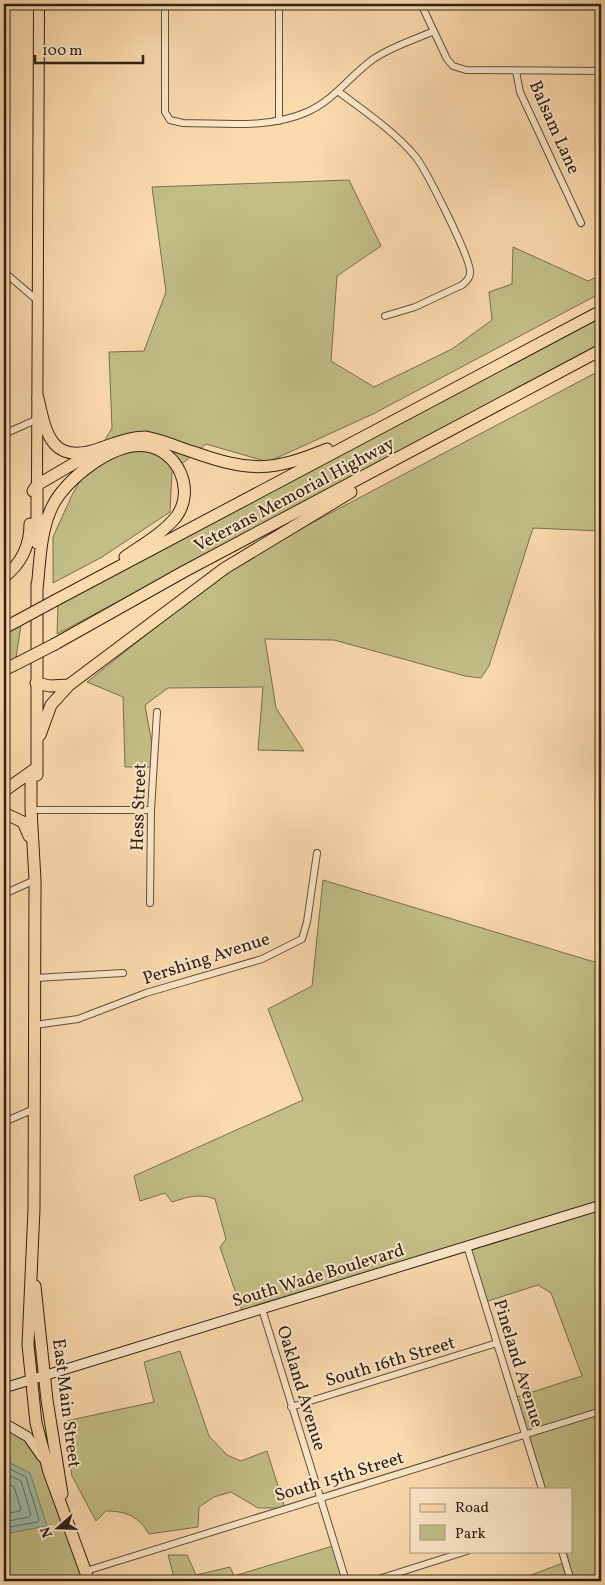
<svg xmlns="http://www.w3.org/2000/svg" width="605" height="1585" font-family="Vollkorn,serif">
<style>
.green{fill:#c3be86;stroke:#78704e}
.water{fill:#9fbba8;stroke:#727e6e}
.lines{fill:none;stroke-linecap:round;stroke-linejoin:round}
.shore{stroke:#666e5f;stroke-width:1}
.street-casing{stroke:#61503c;stroke-width:8}
.secondary-casing{stroke:#2e2216;stroke-width:11}
.primary-casing{stroke:#2e2216;stroke-width:12}
.highway-casing{stroke:#2e2216;stroke-width:13}
.street{stroke:#fce7ca;stroke-width:6}
.secondary{stroke:#fce7ca;stroke-width:9}
.primary{stroke:#fbdaad;stroke-width:10}
.highway{stroke:#fbdaad;stroke-width:11}
.highway-bridge-casing{stroke:#2e2216;stroke-width:13;stroke-linecap:butt}
.highway-bridge{stroke:#fbdaad;stroke-width:11}
.labels{text-anchor:middle;stroke-width:4;stroke-linejoin:round;paint-order:stroke}
.street-label{font-size:18px;fill:#2e2216;stroke:#fce7ca}
</style>
<rect width="100%" height="100%" fill="#fbdaad"/>
<filter id="stains"><feTurbulence type="fractalNoise" baseFrequency=".004" numOctaves="4"/><feColorMatrix values="0 0 0 0 .2 0 0 0 0 .09 0 0 0 0 .02 0 0 0 .5 -.17"/></filter>
<radialGradient id="worn" r=".72"><stop offset=".6" stop-color="#630" stop-opacity="0"/><stop offset="1" stop-color="#630" stop-opacity=".3"/></radialGradient>
<!-- green -->
<path class="green" d="M349 180 381 246 337 276 331 361 374 387 452 349 492 320 489 292 512 284 513 247 588 281 601 275V293L373 414 268 462 206 444 172 472 170 512 102 557 53 583V537L73 493 112 428 109 352 144 351 166 292 152 187Z
M601 315V345L57 634 58 604Z
M601 370V531L533 528 489 666 481 678 465 676 334 640 265 639 276 708 304 751 258 750 263 687 168 688 145 705 156 767H125L123 697 87 682 236 563Z
M21 625 16 658 4 664V634Z
M323 880 601 964V1581H515L566 1562 563 1551H571V1489H543L514 1398 582 1376 551 1293 538 1285 485 1302 465 1244 242 1311 220 1247 226 1239 215 1199C200 1193 187 1197 172 1202L165 1193 140 1201 134 1176 303 1100 268 1009 312 986Z
M180 1351 209 1436 227 1455 241 1461 267 1451 285 1508H258L231 1492 214 1497 199 1507 198 1527 149 1534C139 1517 127 1511 106 1511L96 1521 72 1476 65 1437 66 1421 154 1402 144 1362Z
M4 1423 35 1445 89 1581H4Z
M336 1545 348 1581H175L168 1555H187L196 1575 230 1567 234 1576Z"/>
<!-- water -->
<path class="water" d="M4 1460 30 1473 47 1526 4 1534Z"/>
<g class="lines">
<!-- shore -->
<path class="shore" d="M4 1466 26 1477 39 1520 37 1522 4 1528
M4 1473 21 1481 31 1515 29 1517 4 1522
M4 1481 14 1487 21 1509 20 1511 4 1514"/>
<defs>
<path id="street" d="M165 4V112L170 120 183 123C224 123 269 129 307 112 334 100 349 77 372 60 390 47 414 40 434 31
M421 4 447 59 453 66 466 70 601 71
M516 71 520 92 581 223
M339 92C364 111 394 131 415 156 425 168 472 260 470 273 470 278 466 282 462 285L415 307 385 316
M279 121V4
M4 272 38 301
M4 434 38 419
M38 810H151
M4 894 35 880
M150 903 151 810 157 712
M35 978 123 973
M35 1025 78 1019 146 993 262 959 302 939 307 922 317 853
M4 1122 34 1109
M467 1246 542 1489
M262 1309 346 1581
M291 1407 497 1343
M562 1551 571 1581
M86 1571 601 1411
M372 1581 467 1551"/>
<path id="secondary" d="M4 1388 601 1205
M4 1423 28 1437 42 1457"/>
<path id="primary" d="M37 485 39 4"/>
<path id="highway" d="M38 398C46 436 53 466 101 448 116 443 129 437 145 437 162 440 177 447 193 452 250 472 271 472 327 449
M33 491 37 485 90 454
M37 543V485
M4 577C21 564 30 545 30 524
M37 584V775
M37 589C40 563 40 532 52 507 65 479 114 441 147 446 178 451 196 490 176 517 163 533 142 545 125 557
M56 600 601 311
M4 628 19 620
M55 644 185 571 601 350
M4 670 18 663
M36 683 50 686 69 685 225 568 351 492
M40 735 51 705 69 685
M36 769 31 778V809L35 880 34 1209 28 1345 36 1423 49 1472 89 1581
M4 791 35 769
M4 813 23 822 29 836
M35 1286 47 1400 62 1494"/>
</defs>
<!-- street casing -->
<use href="#street" class="street-casing"/>
<!-- secondary casing -->
<use href="#secondary" class="secondary-casing"/>
<!-- primary casing -->
<use href="#primary" class="primary-casing"/>
<!-- highway casing -->
<use href="#highway" class="highway-casing"/>
<!-- street -->
<use href="#street" class="street"/>
<!-- secondary -->
<use href="#secondary" class="secondary"/>
<!-- primary -->
<use href="#primary" class="primary"/>
<!-- highway -->
<use href="#highway" class="highway"/>
<defs>
<path id="highway-bridge" d="M19 620 56 600
M18 663 55 644"/>
</defs>
<!-- highway-bridge casing -->
<use href="#highway-bridge" class="highway-bridge-casing"/>
<!-- highway-bridge -->
<use href="#highway-bridge" class="highway-bridge"/>
</g>
<g class="labels">
<!-- street labels -->
<g class="street-label">
<text transform="translate(555 127) rotate(66)" y="6">Balsam Lane</text>
<text transform="translate(294 494) rotate(-28)" y="6">Veterans Memorial Highway</text>
<text transform="translate(138 807) rotate(-88)" y="6">Hess Street</text>
<text transform="translate(206 958) rotate(-18)" y="6">Pershing Avenue</text>
<text transform="translate(318 1275) rotate(-17)" y="6">South Wade Boulevard</text>
<text transform="translate(390 1361) rotate(-17)" y="6">South 16th Street</text>
<text transform="translate(519 1363) rotate(73)" y="6">Pineland Avenue</text>
<text transform="translate(302 1388) rotate(73)" y="6">Oakland Avenue</text>
<text transform="translate(67 1403) rotate(83)" y="6">East Main Street</text>
<text transform="translate(339 1476) rotate(-17)" y="6">South 15th Street</text>
</g>
</g>
<!-- margin -->
<rect width="605" height="1585" fill="none" stroke="#fbdaad" stroke-width="20"/>
<rect x="5" y="5" width="595" height="1575" fill="none" stroke="#2e2216" stroke-width="2.5"/>
<rect x="10" y="10" width="585" height="1565" fill="none" stroke="#2e2216"/>
<!-- legend -->
<rect x="410" y="1488" width="162" height="65" fill="#fce7ca" stroke="#aa9882"/>
<rect x="420" y="1504" width="25" height="8" fill="#fbdaad" stroke="#aa9882"/>
<text x="455" y="1512" font-size="15" fill="#2e2216">Road</text>
<rect x="420" y="1525" width="25" height="15" fill="#c3be86" stroke="#aa9882"/>
<text x="455" y="1538" font-size="15" fill="#2e2216">Park</text>
<!-- north arrow -->
<g transform="translate(58 1528) rotate(250)" stroke="#fce7ca" stroke-width="4" paint-order="stroke">
<path d="M0-4L9 19L0 12L-9 19Z" fill="#2e2216"/>
<text y="-8" font-size="14" font-weight="bold" text-anchor="middle" fill="#2e2216">N</text>
</g>
<!-- scale -->
<path d="M35 55v8h108v-8" fill="none" stroke="#2e2216" stroke-width="2.5"/>
<text x="42" y="55" font-size="15" fill="#2e2216" stroke="#fce7ca" stroke-width="4" paint-order="stroke">100 m</text>
<rect width="100%" height="100%" filter="url(#stains)"/>
<rect width="100%" height="100%" fill="url(#worn)"/>
</svg>
